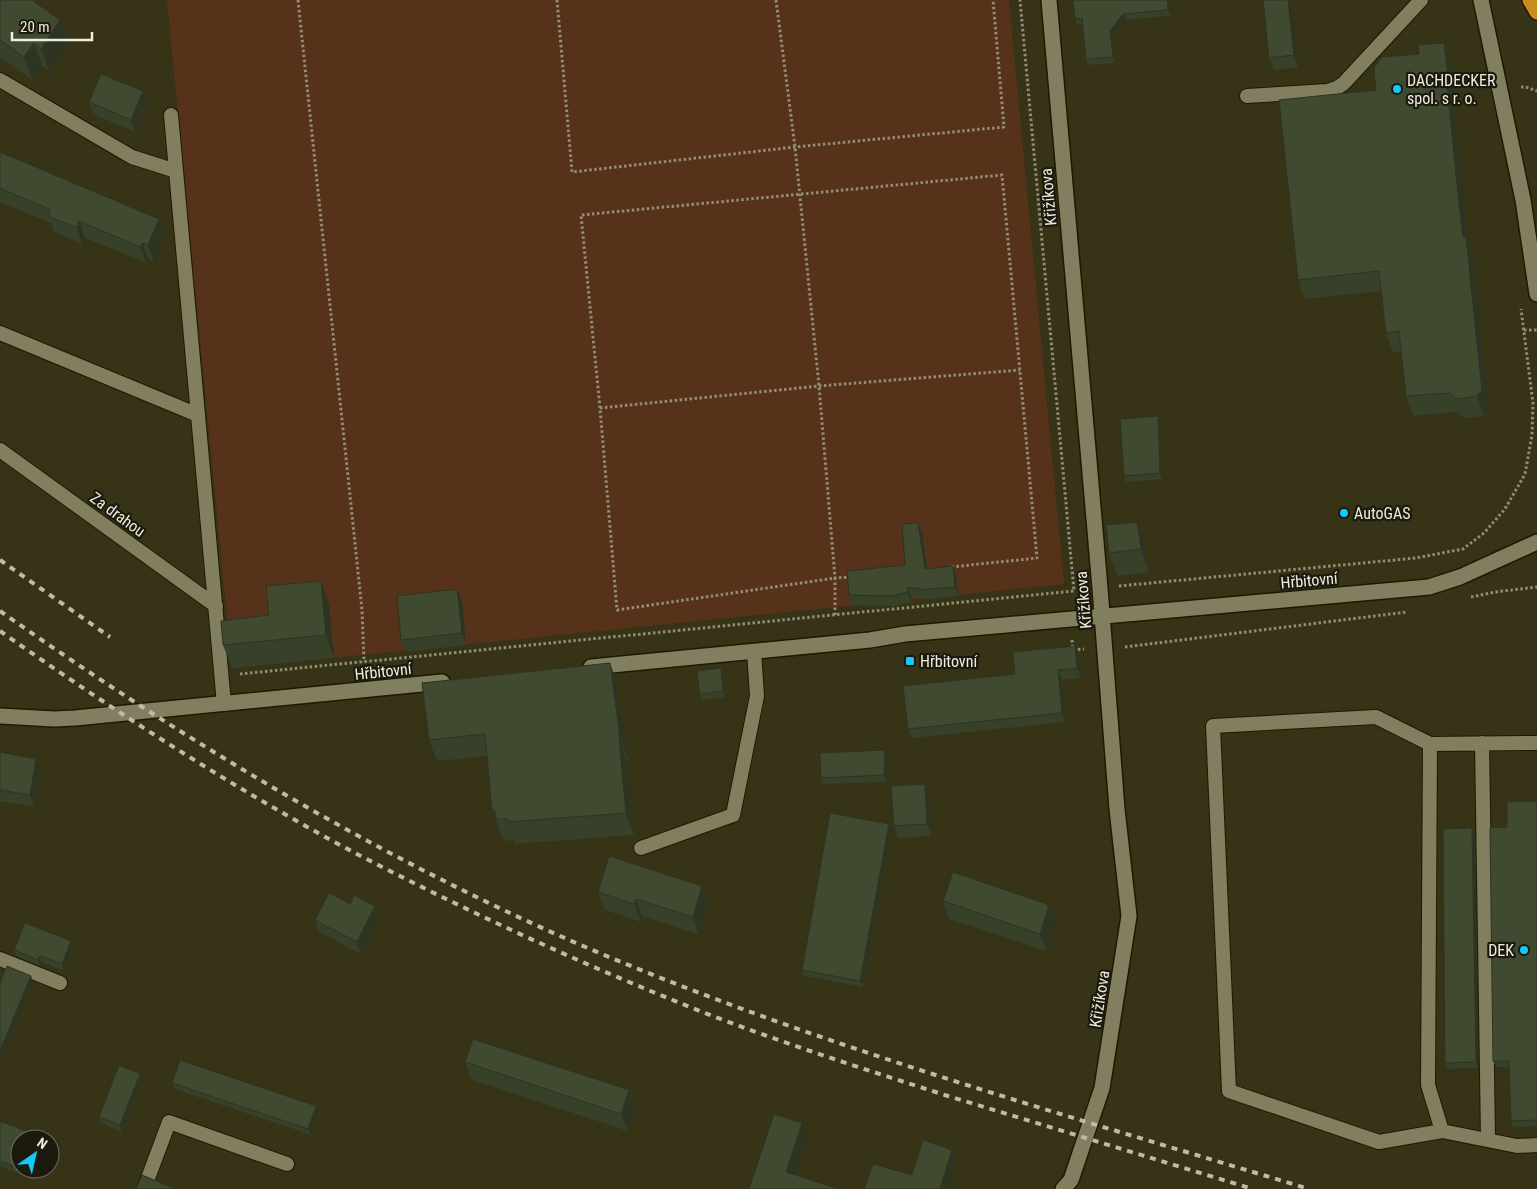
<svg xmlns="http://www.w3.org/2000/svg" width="1537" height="1189" font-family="'Roboto Condensed',sans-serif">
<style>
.green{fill:#56321b}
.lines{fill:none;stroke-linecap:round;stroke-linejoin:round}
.lane-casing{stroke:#1e1a01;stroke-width:16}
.street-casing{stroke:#1e1a01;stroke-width:18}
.highway-casing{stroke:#1e1a01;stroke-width:18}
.path{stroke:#918d77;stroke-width:3;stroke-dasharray:2.5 2.5;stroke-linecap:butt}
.lane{stroke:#827e60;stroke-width:14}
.street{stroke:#827e60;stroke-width:15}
.highway{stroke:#c88c1a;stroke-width:15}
.rail{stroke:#bebba8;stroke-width:4;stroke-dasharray:6 6;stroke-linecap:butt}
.wall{fill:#374029}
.shaded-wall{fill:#2d3422}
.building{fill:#404a30;stroke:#2d3422}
.poi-dot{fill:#10cafa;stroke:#1c1a0e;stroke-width:2}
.labels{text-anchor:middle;stroke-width:4.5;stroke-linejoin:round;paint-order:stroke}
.poi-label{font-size:16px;fill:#efeddd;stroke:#1c1a0e;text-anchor:start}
.street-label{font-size:16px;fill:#efeddd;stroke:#1c1a0e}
</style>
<rect width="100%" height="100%" fill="#373317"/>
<!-- green -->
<path class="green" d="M167 0H1009L1064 584 232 668Z"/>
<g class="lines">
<defs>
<path id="lane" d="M0 80 132 157 176 171
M1247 96 1328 91 1337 88 1344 83 1421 0
M171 115 224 704
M0 333 198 415
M0 450 216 606
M1482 743 1488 1139
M1537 743 1430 744 1428 1085 1442 1131 1517 1146 1537 1145
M1430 744 1376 717 1213 726 1229 1091 1379 1142 1442 1131
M641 848 733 815 757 696 754 651
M0 959 60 983
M144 1189 169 1122 287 1164"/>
<path id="street" d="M1049 0 1100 588 1117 809 1129 916 1102 1088 1071 1180 1063 1189
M1481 0 1523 200 1537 294
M591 667 870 640 905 634 1429 587 1460 577 1537 542
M0 716 54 719 75 718 442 682"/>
<path id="highway" d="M1530 0 1537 12"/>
</defs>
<!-- lane casing -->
<use href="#lane" class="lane-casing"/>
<!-- street casing -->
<use href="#street" class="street-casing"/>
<!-- highway casing -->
<use href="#highway" class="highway-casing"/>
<!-- path -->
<path class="path" d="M298 0 362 610 364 662
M557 0 572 172 795 147 1004 127 993 0
M776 0 795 147 819 386 835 578 850 577
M1521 87H1526L1537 91
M1524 330H1537
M600 408 819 386 1020 370
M1119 586 1416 558 1463 549 1484 533 1505 509 1525 474 1532 435 1533 403 1521 309
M1471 597 1495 592 1537 587
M835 615V578L617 610 600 408 581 215 1002 175 1037 558 951 567
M1072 640 1073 650 1084 649
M1125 647 1407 612
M240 674 1074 591 1020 0"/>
<!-- lane -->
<use href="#lane" class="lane"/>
<!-- street -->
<use href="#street" class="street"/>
<!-- highway -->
<use href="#highway" class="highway"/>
<!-- rail -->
<path class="rail" d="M0 560 110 637
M0 611C181 738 372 854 576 943 813 1045 1063 1114 1309 1189
M0 631C110 708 222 781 340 845 459 908 581 964 705 1013 785 1044 867 1070 948 1096 1050 1127 1151 1158 1253 1189"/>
</g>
<!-- wall -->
<path class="wall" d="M0 0 60 20 69 43 50 72 42 66 32 80 0 57Z
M1169 0 1170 16 1126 20 1113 37 1115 63 1088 65 1086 59 1083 24 1077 25 1075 19Z
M1263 0H1290L1291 5 1298 67 1274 70 1269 58Z
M1444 43 1451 62 1456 103 1454 105 1465 214 1469 246 1473 257 1489 409 1484 416 1464 418 1457 412 1413 416 1406 396 1401 352 1393 353 1386 333 1382 291 1305 299 1298 280 1376 90 1419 54Z
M143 91 147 103 135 132 93 114 89 102Z
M0 152 165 235 154 261 148 259 146 263 85 238 82 244 54 232 51 223 0 202Z
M1160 422 1163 479 1126 482 1124 476Z
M1137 522 1146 545 1149 572 1118 576 1109 553Z
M922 532 927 568 956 575 958 596 931 599V600L911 596V602L895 606 852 605 849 595 905 565Z
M462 601 466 645 406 652 401 640Z
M329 604 334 658 232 668 223 645 269 615Z
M1075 646 1079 655 1081 678 1062 680 1066 722 912 738 908 729 1015 674Z
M610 663 617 685 628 759H626L634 835 515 844 514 840 504 841 492 810 487 756 437 761 429 740Z
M723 675 725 697 702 700 700 694Z
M0 752 40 771 34 807 0 801Z
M887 756V782L823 784 821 778Z
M925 784 929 796 932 836 898 838 894 826Z
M1537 801V1126L1513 1127 1511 1121 1510 1067H1496L1493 1061 1507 827Z
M1472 828 1475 834 1478 1068 1448 1069 1445 1063Z
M891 830 863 987 804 976 802 970Z
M702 886 709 903 699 935 642 916 641 922 605 910 598 892Z
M943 901 1049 905 1056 922 1046 951 949 919Z
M379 918 361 954 319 932 315 920Z
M73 947 64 971 42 962 40 966 16 956 14 950Z
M465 1062 629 1090 635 1108 628 1131 472 1080Z
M140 1074 142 1080 122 1132 101 1123 99 1117Z
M172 1083 318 1112 311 1135 174 1089Z
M0 1121 39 1169 35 1180 0 1166Z"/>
<!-- shaded-wall -->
<path class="shaded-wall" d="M1167 0H1169L1170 16 1168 10Z
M1288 0H1290L1291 5 1298 67 1294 55Z
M1123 14 1126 20 1113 37 1115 63 1113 57 1110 31Z
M60 20 69 43 50 72 41 49Z
M34 43 42 66 32 80 24 57Z
M1444 43 1451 62 1456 103 1454 105 1465 214 1469 246 1473 257 1489 409 1484 416 1477 396 1463 237 1447 85Z
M143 91 147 103 135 132 131 120Z
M159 219 165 235 154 261 148 245Z
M79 221 85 238 82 244 77 228Z
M142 243 148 259 146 263 141 247Z
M1158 416 1160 422 1163 479 1160 473Z
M1137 522 1146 545 1149 572 1141 549Z
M918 523 922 532 928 578 925 569Z
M953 566 956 575 958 596 955 587Z
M321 581 329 604 334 658 326 635Z
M907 587 911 596V602L908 592Z
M457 589 462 601 466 645 462 633Z
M1075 646 1079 655 1081 678 1077 668Z
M610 663 617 685 628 759 620 737Z
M721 668 723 675 725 697 723 691Z
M1058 670 1062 680 1066 722 1062 713Z
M619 737 626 759 634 835 626 813Z
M885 750 887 756V782L884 775Z
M36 759 40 771 34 807 30 795Z
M925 784 929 796 932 836 927 824Z
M889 824 891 830 863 987 860 981Z
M1472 828 1475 834 1478 1068 1476 1062Z
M702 886 709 903 699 935 693 917Z
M636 899 642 916 641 922 634 904Z
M1049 905 1056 922 1046 951 1040 934Z
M375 906 379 918 361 954 357 942Z
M71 941 73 947 64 971 62 964Z
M40 956 42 962 40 966 38 960Z
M31 976 33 982 0 1062V1051Z
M140 1074 142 1080 122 1132 120 1125Z
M629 1090 635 1108 628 1131 621 1114Z
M316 1106 318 1112 311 1135 308 1129Z
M802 1123 807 1137 791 1186 786 1172Z
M952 1150 957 1164 949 1189H940Z
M34 1169H39L35 1180 33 1174Z"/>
<!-- building -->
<path class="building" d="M0 0H32L60 20 41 49 34 43 24 57 0 40Z
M1073 0H1167L1168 10 1123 14 1110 31 1113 57 1086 59 1082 18 1075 19Z
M1263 0H1288L1294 55 1269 58Z
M1444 43 1449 83 1447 85 1458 194 1463 237H1466L1482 390 1477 396 1457 399 1450 393 1406 396 1399 331 1386 333 1379 271 1298 280 1279 100 1376 90 1374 68 1382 57 1419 54 1418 45Z
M101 74 143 91 131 120 89 102Z
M0 152 159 219 148 245 142 243 141 247 79 221 77 228 48 216 51 210 0 188Z
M1158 416 1160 473 1124 476 1120 419Z
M1137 522 1141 549 1109 553 1106 525Z
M918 523 925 569 953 566 955 587 928 589V590L907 587 908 592 891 596 849 595 847 571 905 565 902 524Z
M321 581 326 635 223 645 221 621 269 615 266 586Z
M457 589 462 633 401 640 397 596Z
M1075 646 1077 668 1058 670 1062 713 908 729 903 686 1015 674 1013 652Z
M610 663 620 737H619L626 813 508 822 507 819H496L495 811 492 810 485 734 429 740 422 683Z
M721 668 723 691 700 694 697 671Z
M885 750 884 775 821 778 820 753Z
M0 752 36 759 30 795 0 790Z
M925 784 927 824 894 826 891 786Z
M1537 801V1120L1511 1121 1509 1061H1493L1490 828 1507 827V802Z
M830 813 889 824 860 981 802 970Z
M1472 828 1476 1062 1445 1063 1443 829Z
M609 856 702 886 693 917 636 899 634 904 598 892Z
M953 872 1049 905 1040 934 943 901Z
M329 893 350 904 354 895 375 906 357 942 315 920Z
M25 923 71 941 62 964 40 956 38 960 14 950Z
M7 966 31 976 0 1051V983Z
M473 1039 629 1090 621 1114 465 1062Z
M180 1060 316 1106 308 1129 172 1083Z
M119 1065 140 1074 120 1125 99 1117Z
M774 1114 802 1123 786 1172 839 1189H749Z
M0 1121 46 1139H20V1169L0 1161Z
M923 1140 952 1150 940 1189H864L873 1164 912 1175Z
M20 1169H34L33 1174Z
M142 1175 176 1189H136Z"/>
<!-- markers -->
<g class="poi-dot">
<circle cx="1397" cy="89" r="5"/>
<circle cx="1344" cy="513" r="5"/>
<rect x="905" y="656" width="10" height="10" rx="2.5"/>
<circle cx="1524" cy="950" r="5"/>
</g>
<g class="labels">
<!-- poi labels -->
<g class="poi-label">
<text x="1407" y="86">DACHDECKER<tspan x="1407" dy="18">spol. s r. o.</tspan></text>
<text x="1354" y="519">AutoGAS</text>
<text x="920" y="667">Hřbitovní</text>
<text x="1514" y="956" text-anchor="end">DEK</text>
</g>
<!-- street labels -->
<g class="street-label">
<text transform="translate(1048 197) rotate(-95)" y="6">Křižíkova</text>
<text transform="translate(118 514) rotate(36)" y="6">Za drahou</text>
<text transform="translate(1309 580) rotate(-5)" y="6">Hřbitovní</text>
<text transform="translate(1083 600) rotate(-95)" y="6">Křižíkova</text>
<text transform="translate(383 671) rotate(-6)" y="6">Hřbitovní</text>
<text transform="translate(1099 999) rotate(-81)" y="6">Křižíkova</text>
</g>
</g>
<!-- north arrow -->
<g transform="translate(35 1154) rotate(34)"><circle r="24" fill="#1c1a0e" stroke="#706e61"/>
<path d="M0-4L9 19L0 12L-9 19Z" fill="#10cafa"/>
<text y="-8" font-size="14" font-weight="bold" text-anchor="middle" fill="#efeddd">N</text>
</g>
<!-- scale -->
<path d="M12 32v8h80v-8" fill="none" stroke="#efeddd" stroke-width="2.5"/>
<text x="20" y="32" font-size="15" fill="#efeddd" stroke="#1c1a0e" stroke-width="4" paint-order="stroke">20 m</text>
</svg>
